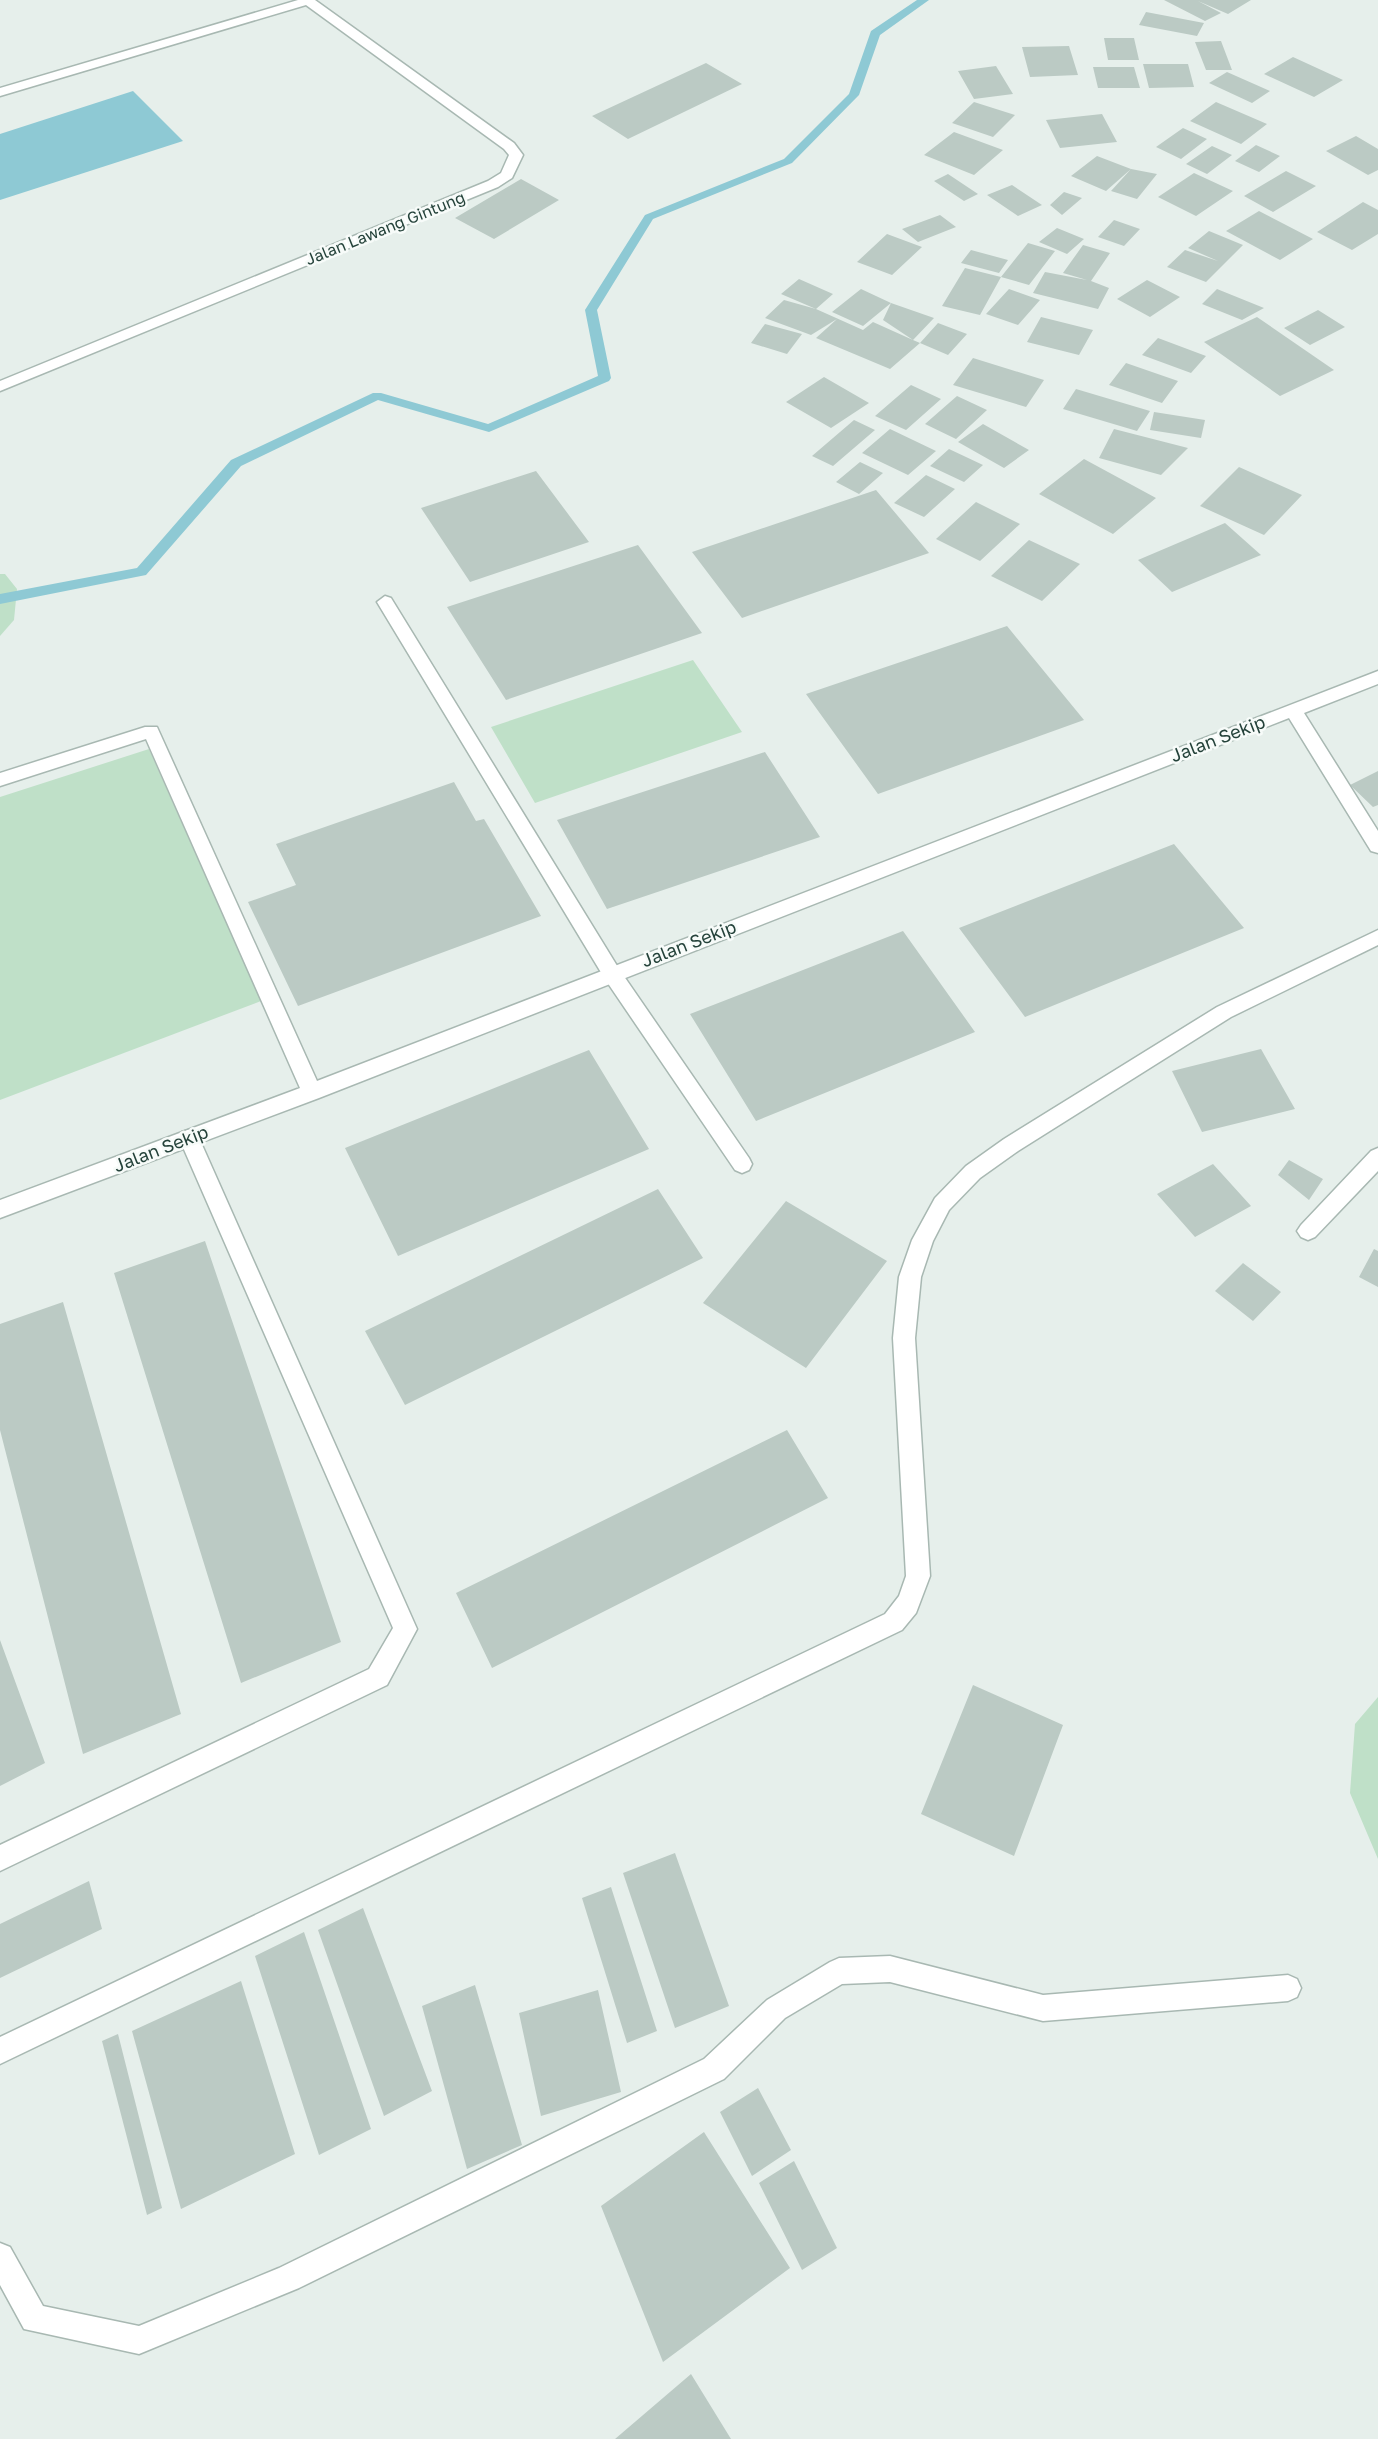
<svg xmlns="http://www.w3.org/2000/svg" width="1378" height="2439" font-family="'Golos Text',sans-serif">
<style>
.green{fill:#bfe0c8}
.water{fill:#8ec9d4}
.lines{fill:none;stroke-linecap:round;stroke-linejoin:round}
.stream{fill:#8ec9d4;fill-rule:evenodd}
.building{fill:#bbcac4}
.service-casing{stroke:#a8b8b2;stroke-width:3}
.minor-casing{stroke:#a8b8b2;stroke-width:3}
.service{fill:#fff;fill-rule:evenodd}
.minor{fill:#fff;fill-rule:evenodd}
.labels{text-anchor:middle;stroke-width:5;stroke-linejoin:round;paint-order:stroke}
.far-street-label{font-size:16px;fill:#24423a;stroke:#f7fbf9}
.street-label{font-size:18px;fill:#24423a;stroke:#f7fbf9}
</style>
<rect width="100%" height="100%" fill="#e6efeb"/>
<!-- green -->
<path class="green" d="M0 574H5L17 589 14 620 0 636Z
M693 660 742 732 535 803 491 727Z
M149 749 261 1001 0 1100V797Z
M1378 1697V1859L1350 1793 1355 1724Z"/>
<!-- water -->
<path class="water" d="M133 91 183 141 0 200V134Z"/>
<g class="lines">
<!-- stream -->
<path class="stream" d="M917 0H929L880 35 859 95 792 163 653 219 597 310 611 378 609 381 489 432 378 400 241 466 146 575 0 604V594L137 568 231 460 373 393H381L488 424 598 376 585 310 645 215 784 159 849 94 871 31Z"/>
</g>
<!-- building -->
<path class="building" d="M1164 0H1251L1228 14 1198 1 1221 13 1205 21Z
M1146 12 1204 23 1197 36 1139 25Z
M1104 38H1134L1139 60H1108Z
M1221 41 1232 70H1206L1195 42Z
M1069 46 1078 75 1030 77 1022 47Z
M1293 57 1343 80 1314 97 1264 74Z
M706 63 742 84 628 139 592 116Z
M1143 64H1188L1194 87 1149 88Z
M996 66 1013 94 974 99 958 71Z
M1093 67H1134L1140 88H1098Z
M1227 72 1270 91 1252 103 1209 83Z
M974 102 1015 115 993 137 952 123Z
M1216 102 1267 124 1241 144 1190 121Z
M1102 114 1117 142 1060 148 1046 120Z
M1183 128 1207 139 1181 159 1156 147Z
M954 132 1003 150 974 175 924 155Z
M1356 136 1378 149V170L1368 175 1326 151Z
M1256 145 1280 156 1259 172 1235 161Z
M1212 146 1232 155 1207 174 1186 164Z
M1097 156 1131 169 1106 191 1071 176Z
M1131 169 1157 174 1137 199 1111 191Z
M1286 171 1316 186 1273 212 1244 196Z
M1194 173 1233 191 1196 216 1158 197Z
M948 174 978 194 964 201 934 181Z
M521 179 559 200 494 239 455 218Z
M1012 185 1042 205 1018 216 987 195Z
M1064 192 1082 198 1062 215 1050 205Z
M1363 202 1378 210V234L1352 250 1317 232Z
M1259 211 1313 239 1280 260 1226 231Z
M940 215 956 227 918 242 902 229Z
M1114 220 1140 229 1124 246 1098 237Z
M1057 228 1084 239 1067 254 1039 242Z
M1209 231 1243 245 1206 282 1167 267 1185 250 1218 261 1188 248Z
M887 234 922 247 892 275 857 262Z
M1028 243 1055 251 1029 285 1001 277Z
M1083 245 1110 253 1091 281 1109 288 1098 309 1033 293 1045 272 1087 280 1063 273Z
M971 250 1008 260 999 273 961 263Z
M965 268 1001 277 980 315 942 306Z
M799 279 833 294 816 309 863 330 873 322 913 340 883 320 891 303 934 318 913 340 920 343 890 369 816 338 837 319 811 335 765 318 784 300 816 309 781 294Z
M1147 280 1180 297 1150 317 1117 299Z
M861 289 891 303 863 326 832 312Z
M1009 289 1040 300 1018 325 986 314Z
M1217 289 1264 308 1242 320 1202 304Z
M1318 310 1345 327 1310 345 1284 328Z
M1041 317 1093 330 1079 355 1027 342Z
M1257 317 1334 370 1280 396 1204 342Z
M938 323 967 334 948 355 920 343Z
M765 324 802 334 787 354 751 343Z
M1158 338 1206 356 1191 373 1142 355Z
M973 358 1044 380 1026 407 953 385Z
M1126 363 1178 381 1162 403 1109 385Z
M824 377 869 403 831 428 786 402Z
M911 385 941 399 906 430 875 416Z
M1076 389 1150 411 1137 431 1063 409Z
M957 396 987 410 956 439 925 424Z
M1154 412 1205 420 1201 438 1150 430Z
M854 420 875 430 833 466 812 456Z
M983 424 1029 450 1004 468 958 442Z
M890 429 936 451 908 475 862 453Z
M1114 429 1188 448 1161 475 1099 458Z
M949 449 983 465 964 482 930 466Z
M1084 459 1156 498 1113 534 1039 494Z
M860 462 883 473 859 494 836 482Z
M1239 467 1302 495 1264 535 1200 506Z
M536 471 589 542 470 582 421 508Z
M926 475 955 489 924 517 894 503Z
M876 490 929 553 742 618 692 552Z
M976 502 1020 524 980 561 936 539Z
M1225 523 1261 555 1172 592 1138 560Z
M1029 540 1080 564 1042 601 991 576Z
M638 545 702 633 506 700 447 607Z
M1007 626 1084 720 878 794 806 694Z
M765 752 820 837 607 909 557 820Z
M1378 771V805L1373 807 1350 785Z
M454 782 476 821 484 819 541 916 298 1006 248 902 296 885 276 844Z
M1174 844 1244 928 1025 1017 959 928Z
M903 931 975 1032 756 1121 690 1014Z
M1261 1049 1295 1109 1202 1132 1172 1071Z
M589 1050 649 1149 398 1256 345 1148Z
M1289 1160 1323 1179 1309 1200 1278 1175Z
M1213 1164 1251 1206 1195 1237 1157 1194Z
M658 1189 703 1258 405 1405 365 1331Z
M786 1201 887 1261 806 1368 703 1303Z
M205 1241 341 1642 241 1683 114 1273Z
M1374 1249 1378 1251V1287L1359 1277Z
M1243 1263 1281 1292 1253 1321 1215 1291Z
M63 1302 181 1714 83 1754 0 1430V1324Z
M787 1430 828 1498 492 1668 456 1593Z
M0 1640 45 1763 0 1786Z
M973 1685 1063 1725 1014 1856 921 1814Z
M675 1853 729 2006 675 2028 623 1873Z
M89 1881 102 1929 0 1978V1924Z
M611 1887 657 2031 627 2043 582 1898Z
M363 1908 432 2091 384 2116 318 1930Z
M304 1932 371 2129 319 2155 255 1956Z
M241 1981 295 2154 181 2209 132 2031Z
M475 1985 522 2145 467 2169 422 2006Z
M598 1990 621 2092 541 2116 519 2013Z
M118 2034 162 2208 147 2215 102 2041Z
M758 2088 791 2150 752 2176 720 2112Z
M704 2132 790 2268 663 2362 601 2206Z
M794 2161 837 2248 802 2270 759 2183Z
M691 2374 731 2439H615Z"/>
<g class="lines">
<defs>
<path id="service" d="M385 596 391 598 619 969 749 1158 752 1164 749 1170 742 1173 735 1170 605 979 377 602Z
M189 1130 196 1132 199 1138 417 1629 387 1685 0 1871V1845L369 1669 393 1628 179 1138 182 1132Z"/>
<path id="minor" d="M298 0H315L514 143 523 155 512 178 498 187 0 391V381L488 181 501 173 509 155 504 149 306 5 0 96V88Z
M1378 671V684L1304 713 1378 831V853L1371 851 1289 718 319 1098 0 1218V1200L300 1088 146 739 0 786V773L145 727H157L317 1081Z
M1378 930V945L1231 1017 1018 1151 980 1178 949 1210 933 1241 921 1277 915 1338 930 1576 916 1613 902 1630 0 2064V2037L885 1614 899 1596 906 1576 893 1338 899 1277 912 1240 935 1198 966 1166 1004 1139 1217 1007Z
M1378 1148V1171L1315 1237 1308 1240 1301 1237 1297 1231 1301 1225 1371 1151Z
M890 1956 1043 1995 1288 1975 1297 1979 1301 1988 1297 1997 1288 2001 1043 2021 890 1982 842 1984 785 2018 724 2079 299 2288 139 2354 24 2329 0 2285V2243L10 2247 43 2306 139 2326 279 2268 704 2059 767 2000 830 1962 839 1958Z"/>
</defs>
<!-- service casing -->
<use href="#service" class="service-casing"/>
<!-- minor casing -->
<use href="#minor" class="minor-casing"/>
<!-- service -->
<use href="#service" class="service"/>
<!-- minor -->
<use href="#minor" class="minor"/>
</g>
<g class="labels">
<!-- far-street labels -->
<g class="far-street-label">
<text transform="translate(385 228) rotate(-22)" y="6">Jalan Lawang Gintung</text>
</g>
<!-- street labels -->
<g class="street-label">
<text transform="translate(1218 739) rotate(-21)" y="6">Jalan Sekip</text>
<text transform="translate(689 944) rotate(-21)" y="6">Jalan Sekip</text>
<text transform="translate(161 1149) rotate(-21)" y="6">Jalan Sekip</text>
</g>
</g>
</svg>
